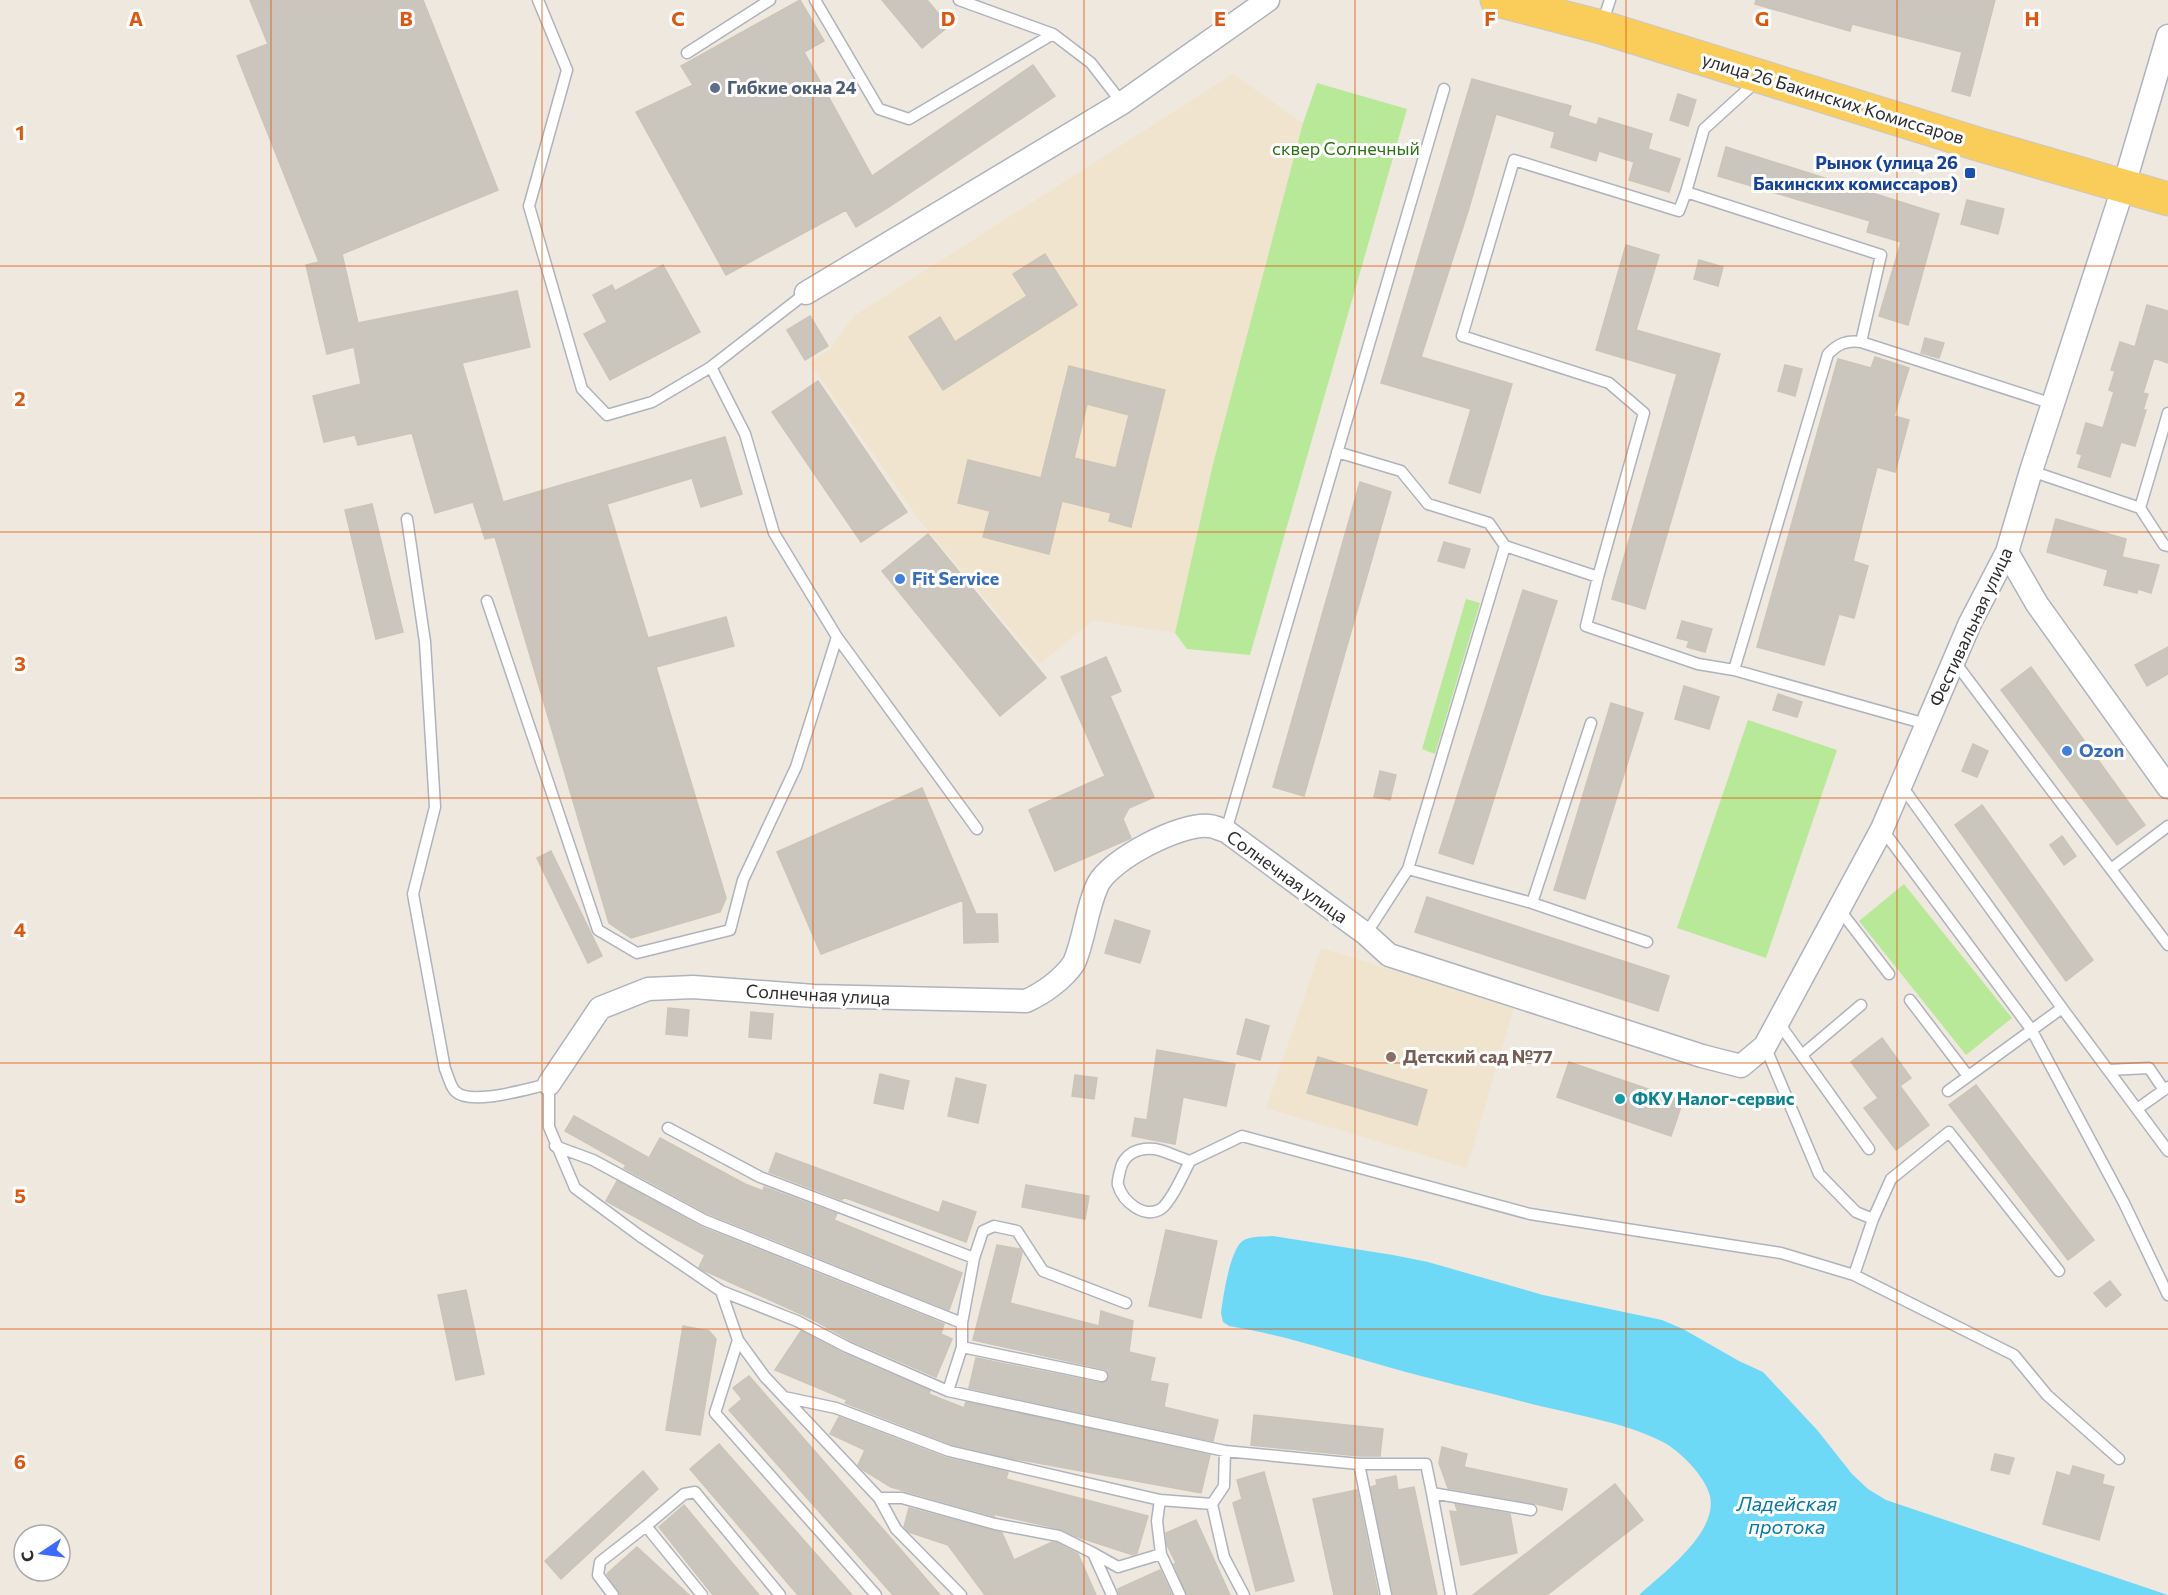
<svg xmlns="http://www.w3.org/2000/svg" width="2168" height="1595" font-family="Commissioner,sans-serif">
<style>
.education{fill:#f1e4ce}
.green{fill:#b8e999}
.water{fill:#6dd9f7}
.building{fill:#cbc6bd;stroke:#cbc4b8;stroke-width:1.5;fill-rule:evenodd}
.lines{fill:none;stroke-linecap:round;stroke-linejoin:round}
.service-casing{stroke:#afb3bd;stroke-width:13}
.minor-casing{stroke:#afb3bd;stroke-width:25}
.primary-casing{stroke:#c8c8c8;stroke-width:35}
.service{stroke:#fff;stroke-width:10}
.minor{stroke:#fff;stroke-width:22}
.primary{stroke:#facd5a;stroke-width:33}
.grid{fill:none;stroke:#df570e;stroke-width:1.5;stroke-opacity:0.55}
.service-dot{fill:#5c6f8a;stroke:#fff;stroke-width:2}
.transit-dot{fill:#1a4fb4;stroke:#fff;stroke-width:2}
.shop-dot{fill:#3f7fe0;stroke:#fff;stroke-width:2}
.education-dot{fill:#8d6e63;stroke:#fff;stroke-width:2}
.culture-dot{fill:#0f9aa8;stroke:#fff;stroke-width:2}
.labels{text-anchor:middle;stroke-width:6;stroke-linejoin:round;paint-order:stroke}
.service-label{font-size:18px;font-weight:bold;fill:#4e5e75;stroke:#fff;text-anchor:start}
.street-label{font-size:18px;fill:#2d2d2d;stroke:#fff}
.park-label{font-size:18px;fill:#2e7216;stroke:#fff}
.transit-label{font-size:18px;font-weight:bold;fill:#164399;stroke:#fff;text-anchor:end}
.shop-label{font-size:18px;font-weight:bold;fill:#366cbe;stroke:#fff;text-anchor:start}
.education-label{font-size:18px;font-weight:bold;fill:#785e54;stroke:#fff;text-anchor:start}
.culture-label{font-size:18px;font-weight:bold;fill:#0d838f;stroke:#fff;text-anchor:start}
.water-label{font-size:20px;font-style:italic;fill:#0479aa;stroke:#fff}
.grid-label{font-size:20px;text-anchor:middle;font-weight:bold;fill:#df570e;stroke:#fff;stroke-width:6;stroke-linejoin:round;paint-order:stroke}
</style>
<rect width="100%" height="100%" fill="#efe8df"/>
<!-- education -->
<path class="education" d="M1233 74 1303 123 1212 468 1175 633 1093 620 1040 664 920 521 810 363 830 349 854 316Z
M1321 948 1514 1007 1467 1168 1266 1108Z"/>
<!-- green -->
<path class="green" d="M1317 83 1407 109 1250 655 1187 649 1175 633 1212 468 1303 123Z
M1466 599 1480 603 1435 754 1422 749Z
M1748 720 1837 750 1766 958 1677 928Z
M1904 884 2012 1018 1966 1055 1859 921Z"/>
<!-- water -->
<path class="water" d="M1273 1236 1393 1255 1428 1262 1543 1295 1662 1320 1683 1329 1739 1361 1763 1372 1818 1431 1852 1474 1868 1489 1886 1500 2168 1595H1639C1663 1573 1718 1533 1710 1496 1705 1476 1681 1452 1663 1442 1622 1421 1569 1414 1524 1402 1479 1390 1433 1380 1388 1367 1335 1352 1283 1335 1229 1326L1223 1322 1221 1313C1223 1298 1230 1247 1244 1240 1252 1236 1264 1237 1273 1236Z"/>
<!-- building -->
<path class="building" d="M250 0H423L498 190 342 254 358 323 517 291 530 347 462 363 503 502 725 437 742 494 701 507 692 478 607 504 648 638 726 617 734 646 656 667 726 898 720 912 631 938 609 923 495 537 485 539 473 502 435 513 412 433 358 445 355 435 324 442 313 396 361 384 354 347 327 354 306 265 319 262 237 56 268 44Z
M800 0 824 41 804 52 872 176 1033 65 1055 96 887 208 856 227 846 210 726 275 636 112 693 85 681 66Z
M882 0H927L949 26 922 48Z
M1756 0H1995L1970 96 1952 91 1962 52 1852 24 1850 31 1755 4Z
M1472 79 1571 106 1568 116 1597 125 1599 118 1652 134 1648 149 1680 159 1669 192 1629 180 1634 162 1599 151 1596 161 1551 147 1555 132 1496 114 1469 208 1421 357 1512 384 1480 493 1449 483 1471 409 1381 383Z
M1678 94 1696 100 1688 126 1670 120Z
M1726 147 1939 214 1908 325 1879 316 1901 242 1867 232 1870 221 1718 176Z
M1967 200 2004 209 1998 234 1961 224Z
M1626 245 1659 255 1636 330 1720 354 1645 609 1612 599 1677 374 1596 350Z
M1045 254 1077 305 943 390 909 337 940 317 955 342 1027 296 1013 274Z
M1699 260 1723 267 1718 286 1694 279Z
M663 265 700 332 610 380 584 334 607 322 593 295 612 285 615 291Z
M2147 305 2168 311V363L2154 358 2143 393 2148 394 2143 410H2146L2135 446 2121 442 2110 477 2078 467 2082 455 2077 453 2086 423 2103 428 2114 392 2109 390 2115 371 2111 370 2120 342 2135 347Z
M810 316 828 346 805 360 787 330Z
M1925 338 1944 343 1939 358 1921 353Z
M1875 357 1909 368 1894 416 1909 420 1895 472 1877 467 1853 561 1868 566 1854 618 1839 614 1824 665 1757 647 1838 359 1871 368Z
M1785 365 1802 369 1795 396 1778 391Z
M1069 366 1165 390 1131 527 1109 521 1111 513 1062 501 1049 554 983 537 990 511 958 503 968 460 1041 478ZM1087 404 1129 415 1116 468 1074 458Z
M818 381 907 512 861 542 772 412Z
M1360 482 1391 492 1304 796 1273 787Z
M372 504 403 632 376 639 345 510Z
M2056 519 2126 539 2122 557 2159 565 2151 593 2138 589 2137 593 2104 585 2108 570 2047 552Z
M928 534 1046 678 1000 716 882 571Z
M1444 542 1470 549 1464 568 1438 561Z
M1523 590 1557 601 1473 864 1439 853Z
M1682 621 1712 629 1705 652 1687 647 1689 641 1677 638Z
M2168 647V674L2147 686 2135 665Z
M1106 657 1121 691 1110 696 1154 797 1129 808 1123 819 1131 838 1055 871 1029 810 1105 776 1061 677Z
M2031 667 2145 825 2117 845 2001 690Z
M1684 686 1719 697 1709 729 1675 719Z
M1778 694 1802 702 1797 717 1773 710Z
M1611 703 1643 713 1585 899 1554 890Z
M1973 744 1988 751 1977 777 1962 771Z
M1380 771 1396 775 1390 800 1374 797Z
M922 788 976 914H997L998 942 964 943 963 900 821 954 777 852Z
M1982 805 2093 960 2066 981 1955 825Z
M2062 836 2076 856 2064 865 2050 845Z
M551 851 602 956 588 963 537 858Z
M1427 897 1669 976 1658 1011 1415 932Z
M1115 920 1150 931 1140 963 1105 953Z
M668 1008 689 1010 687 1036 666 1034Z
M751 1012 773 1014 771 1039 749 1037Z
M1246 1019 1269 1026 1260 1060 1237 1054Z
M1882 1038 1911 1078 1900 1086 1929 1125 1896 1150 1864 1108 1878 1098 1851 1062Z
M1157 1050 1235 1064 1226 1106 1183 1097 1175 1144 1132 1136 1135 1118 1147 1120Z
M1318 1057 1427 1090 1417 1125 1307 1093Z
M1569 1062 1683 1101 1671 1136 1557 1097Z
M880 1074 909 1081 903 1109 874 1103Z
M1075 1075 1097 1078 1094 1099 1072 1096Z
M956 1078 986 1085 978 1123 948 1116Z
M1976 1085 2094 1240 2068 1260 1949 1105Z
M574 1116 649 1158 660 1138 745 1184 763 1191 764 1187 837 1214 834 1220 962 1273 949 1310 707 1213 624 1168 626 1165 565 1131Z
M776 1153 939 1213 943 1201 976 1212 966 1242 843 1197 842 1200 769 1172Z
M617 1181 701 1227 944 1324 941 1334 952 1339 936 1377 850 1340 810 1318 703 1270 699 1267 705 1255 606 1201Z
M1026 1185 1089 1196 1085 1219 1022 1207Z
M1166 1230 1217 1241 1201 1318 1149 1306Z
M997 1245 1020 1249 1022 1253 1010 1303 1099 1326 1101 1311 1133 1321 1129 1352 1155 1358 1150 1381 1168 1384 1164 1407 1218 1420 1213 1441 969 1388 976 1358 1100 1383 1107 1381 1109 1377 1107 1371 1104 1369 973 1340Z
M2110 1281 2121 1295 2106 1307 2094 1293Z
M466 1290 484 1374 456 1380 438 1295Z
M683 1326 709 1331 716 1339 700 1435 666 1430Z
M801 1331 844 1354 930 1391 929 1394 964 1408 966 1402 1210 1455 1201 1493 1011 1458 951 1444 845 1403 847 1400 775 1370Z
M749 1376 902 1551 940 1595H893L729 1410 742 1399 733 1388Z
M1254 1415 1383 1429 1380 1456H1359L1251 1445Z
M839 1417 946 1458 1008 1472 1006 1479 1148 1516 1137 1553 1133 1555 1075 1536 1061 1529 993 1514 994 1516 891 1487 863 1470 858 1465 865 1450 830 1434Z
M719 1444 852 1595H798L690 1469Z
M1442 1447 1467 1454 1464 1467 1567 1489 1562 1510 1532 1503 1448 1488 1439 1463Z
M1995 1454 2014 1458 2009 1474 1991 1470Z
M2073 1466 2104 1475 2102 1484 2114 1487 2099 1540 2043 1524 2057 1472 2070 1476Z
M643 1471 658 1489 561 1579 545 1561Z
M1264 1472 1294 1581 1256 1591 1233 1503 1242 1499 1237 1480Z
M1396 1476 1398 1490 1414 1487 1437 1595H1393L1371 1487 1377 1485 1376 1480Z
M1615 1484 1643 1520 1547 1595H1473Z
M1357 1490 1378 1595H1334L1313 1499Z
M1455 1504 1510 1514 1517 1553 1461 1565 1450 1511 1458 1512Z
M684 1505 759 1595H713L659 1527Z
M909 1508 1002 1533 1014 1560 1052 1542 1057 1543 1078 1554 1096 1595H985L948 1545 909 1532 904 1527Z
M1196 1520 1230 1595H1187L1174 1564 1176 1563 1167 1545 1166 1533Z
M637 1547 689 1595H620L607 1574Z
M1160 1570 1172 1595H1119L1118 1589Z"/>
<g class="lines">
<defs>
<path id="service" d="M538 0 567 70 529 206 582 389 607 415 652 402 711 367 806 293
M815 0 879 109 909 119 1053 34 1091 63 1122 103
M959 0 1053 34
M1602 24 1610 0
M687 53 770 0
M1686 192 1704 129 1758 80
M711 367 745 434 774 533 837 637 977 829
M1337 452 1401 471 1428 504 1489 523 1505 546 1598 577 1586 626 1698 664 1734 670 1926 724
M2031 471 2140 508 2164 545 2168 546
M2140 508 2168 413
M407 519 425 642 435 807 413 894 445 1069C448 1075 450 1086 455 1091 470 1107 529 1088 549 1084V1127L575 1188 640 1236 721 1291 797 1321 847 1347 948 1391 1225 1451 1359 1464H1426L1432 1493 1531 1510
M1598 577 1644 413 1609 383 1462 336 1514 160 1679 211 1686 192 1881 255 1861 342
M487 601 598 930 637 953 730 930 743 880 796 767 837 637
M1954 661 2168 945
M1734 670 1828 354C1838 344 1846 340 1861 342L2053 404
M1901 785 2062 1008
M1882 829 2031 1029 2124 1203 2168 1295
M1226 831 1444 89
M1408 869 1532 903 1591 723
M2111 869 2168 826
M1532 903 1647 942
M1839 909 1889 974
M1366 934 1408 869 1505 546
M1910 1000 1968 1076
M1778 1022 1869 1149
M1765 1046 1819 1174 1856 1212 1873 1219 1891 1179 1949 1132 2059 1271
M1802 1055 1861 1005
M2108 1070 2149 1068 2164 1090
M1948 1091 2062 1008 2168 1151
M2137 1109 2168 1087
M668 1128 760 1177 974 1258
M555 1146 593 1160 704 1220 962 1323
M1190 1161C1184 1173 1171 1202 1161 1209 1144 1219 1123 1202 1118 1185 1117 1181 1119 1176 1120 1171 1123 1154 1138 1147 1155 1149 1166 1151 1179 1158 1190 1161L1242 1136 1530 1214 1781 1253 1854 1275
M1873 1219 1854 1275 2014 1355 2047 1395 2119 1459
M721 1291 738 1340 765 1377 879 1498 896 1529 961 1595
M738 1340 715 1413 876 1595
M962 1347 1102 1376
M948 1391 962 1347V1323L974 1258 983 1231 994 1226 1017 1231 1043 1271 1126 1303
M784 1397 836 1408 949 1451 1160 1500 1212 1504 1224 1557 1244 1595
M1359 1464 1386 1595
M1432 1493 1451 1595
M879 1498H902L995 1524 1059 1536 1093 1553 1112 1595
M1160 1500 1157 1521 1161 1554
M1212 1504 1224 1486 1225 1451
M646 1526 702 1595
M1093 1553 1118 1567 1161 1554 1180 1595
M613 1595 598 1575 600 1562 646 1526 684 1494 695 1492 780 1595"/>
<path id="minor" d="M806 293 1122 103 1268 0
M2007 552 2037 604 2168 787
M549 1084 600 1008 648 989 693 987 814 996 1026 1001C1044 993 1063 979 1074 963 1085 938 1086 909 1098 884 1111 859 1180 823 1209 826 1214 826 1221 830 1226 831L1366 934 1389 955 1702 1056 1741 1066 1765 1046 1882 829 1970 623 2007 552 2031 471 2124 185 2168 36"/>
<path id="primary" d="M1497 0 1601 27 1981 145 2168 199"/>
</defs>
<!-- service casing -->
<use href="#service" class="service-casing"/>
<!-- minor casing -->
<use href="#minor" class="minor-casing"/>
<!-- primary casing -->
<use href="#primary" class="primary-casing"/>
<!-- service -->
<use href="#service" class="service"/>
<!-- minor -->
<use href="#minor" class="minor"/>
<!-- primary -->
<use href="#primary" class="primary"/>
</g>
<!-- grid -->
<path class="grid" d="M271 0V1595M542 0V1595M813 0V1595M1084 0V1595M1355 0V1595M1626 0V1595M1897 0V1595M0 266H2168M0 532H2168M0 798H2168M0 1063H2168M0 1329H2168"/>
<!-- markers -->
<circle class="service-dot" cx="715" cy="88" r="6"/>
<rect class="transit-dot" x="1964" y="167" width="12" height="12" rx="3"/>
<g class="shop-dot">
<circle cx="900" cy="579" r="6"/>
<circle cx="2067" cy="751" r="6"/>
</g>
<circle class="education-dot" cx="1391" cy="1057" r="6"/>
<circle class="culture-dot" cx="1620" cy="1099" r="6"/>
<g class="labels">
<!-- service labels -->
<g class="service-label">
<text x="727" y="94">Гибкие окна 24</text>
</g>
<!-- street labels -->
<g class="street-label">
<text transform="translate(1833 99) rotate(17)" y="6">улица 26 Бакинских Комиссаров</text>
<text transform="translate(1971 627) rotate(-65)" y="6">Фестивальная улица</text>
<text transform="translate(1287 877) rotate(36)" y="6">Солнечная улица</text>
<text transform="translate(818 995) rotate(3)" y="6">Солнечная улица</text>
</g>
<!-- park labels -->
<g class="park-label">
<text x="1346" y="155">сквер Солнечный</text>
</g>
<!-- transit labels -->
<g class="transit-label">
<text x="1958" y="169">Рынок (улица 26<tspan x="1958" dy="21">Бакинских комиссаров)</tspan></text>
</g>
<!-- shop labels -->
<g class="shop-label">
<text x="912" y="585">Fit Service</text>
<text x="2079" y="757">Ozon</text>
</g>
<!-- education labels -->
<g class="education-label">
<text x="1403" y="1063">Детский сад №77</text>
</g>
<!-- culture labels -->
<g class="culture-label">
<text x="1632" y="1105">ФКУ Налог-сервис</text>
</g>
<!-- water labels -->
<g class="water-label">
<text x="1787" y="1511">Ладейская<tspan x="1787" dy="23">протока</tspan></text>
</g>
</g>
<g class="grid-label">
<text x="136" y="26">A</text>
<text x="406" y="26">B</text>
<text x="678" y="26">C</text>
<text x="948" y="26">D</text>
<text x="1220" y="26">E</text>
<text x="1490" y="26">F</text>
<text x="1762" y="26">G</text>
<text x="2032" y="26">H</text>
<text x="20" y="140">1</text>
<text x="20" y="406">2</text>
<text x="20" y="671">3</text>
<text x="20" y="937">4</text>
<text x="20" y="1203">5</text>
<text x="20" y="1469">6</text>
</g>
<!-- north arrow -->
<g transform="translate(42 1553) rotate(257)"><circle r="28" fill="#ffffff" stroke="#ababab" stroke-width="1.5"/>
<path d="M0-4.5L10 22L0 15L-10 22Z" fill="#3d6aff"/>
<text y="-9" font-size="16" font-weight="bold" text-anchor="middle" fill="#2d2d2d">С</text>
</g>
</svg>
